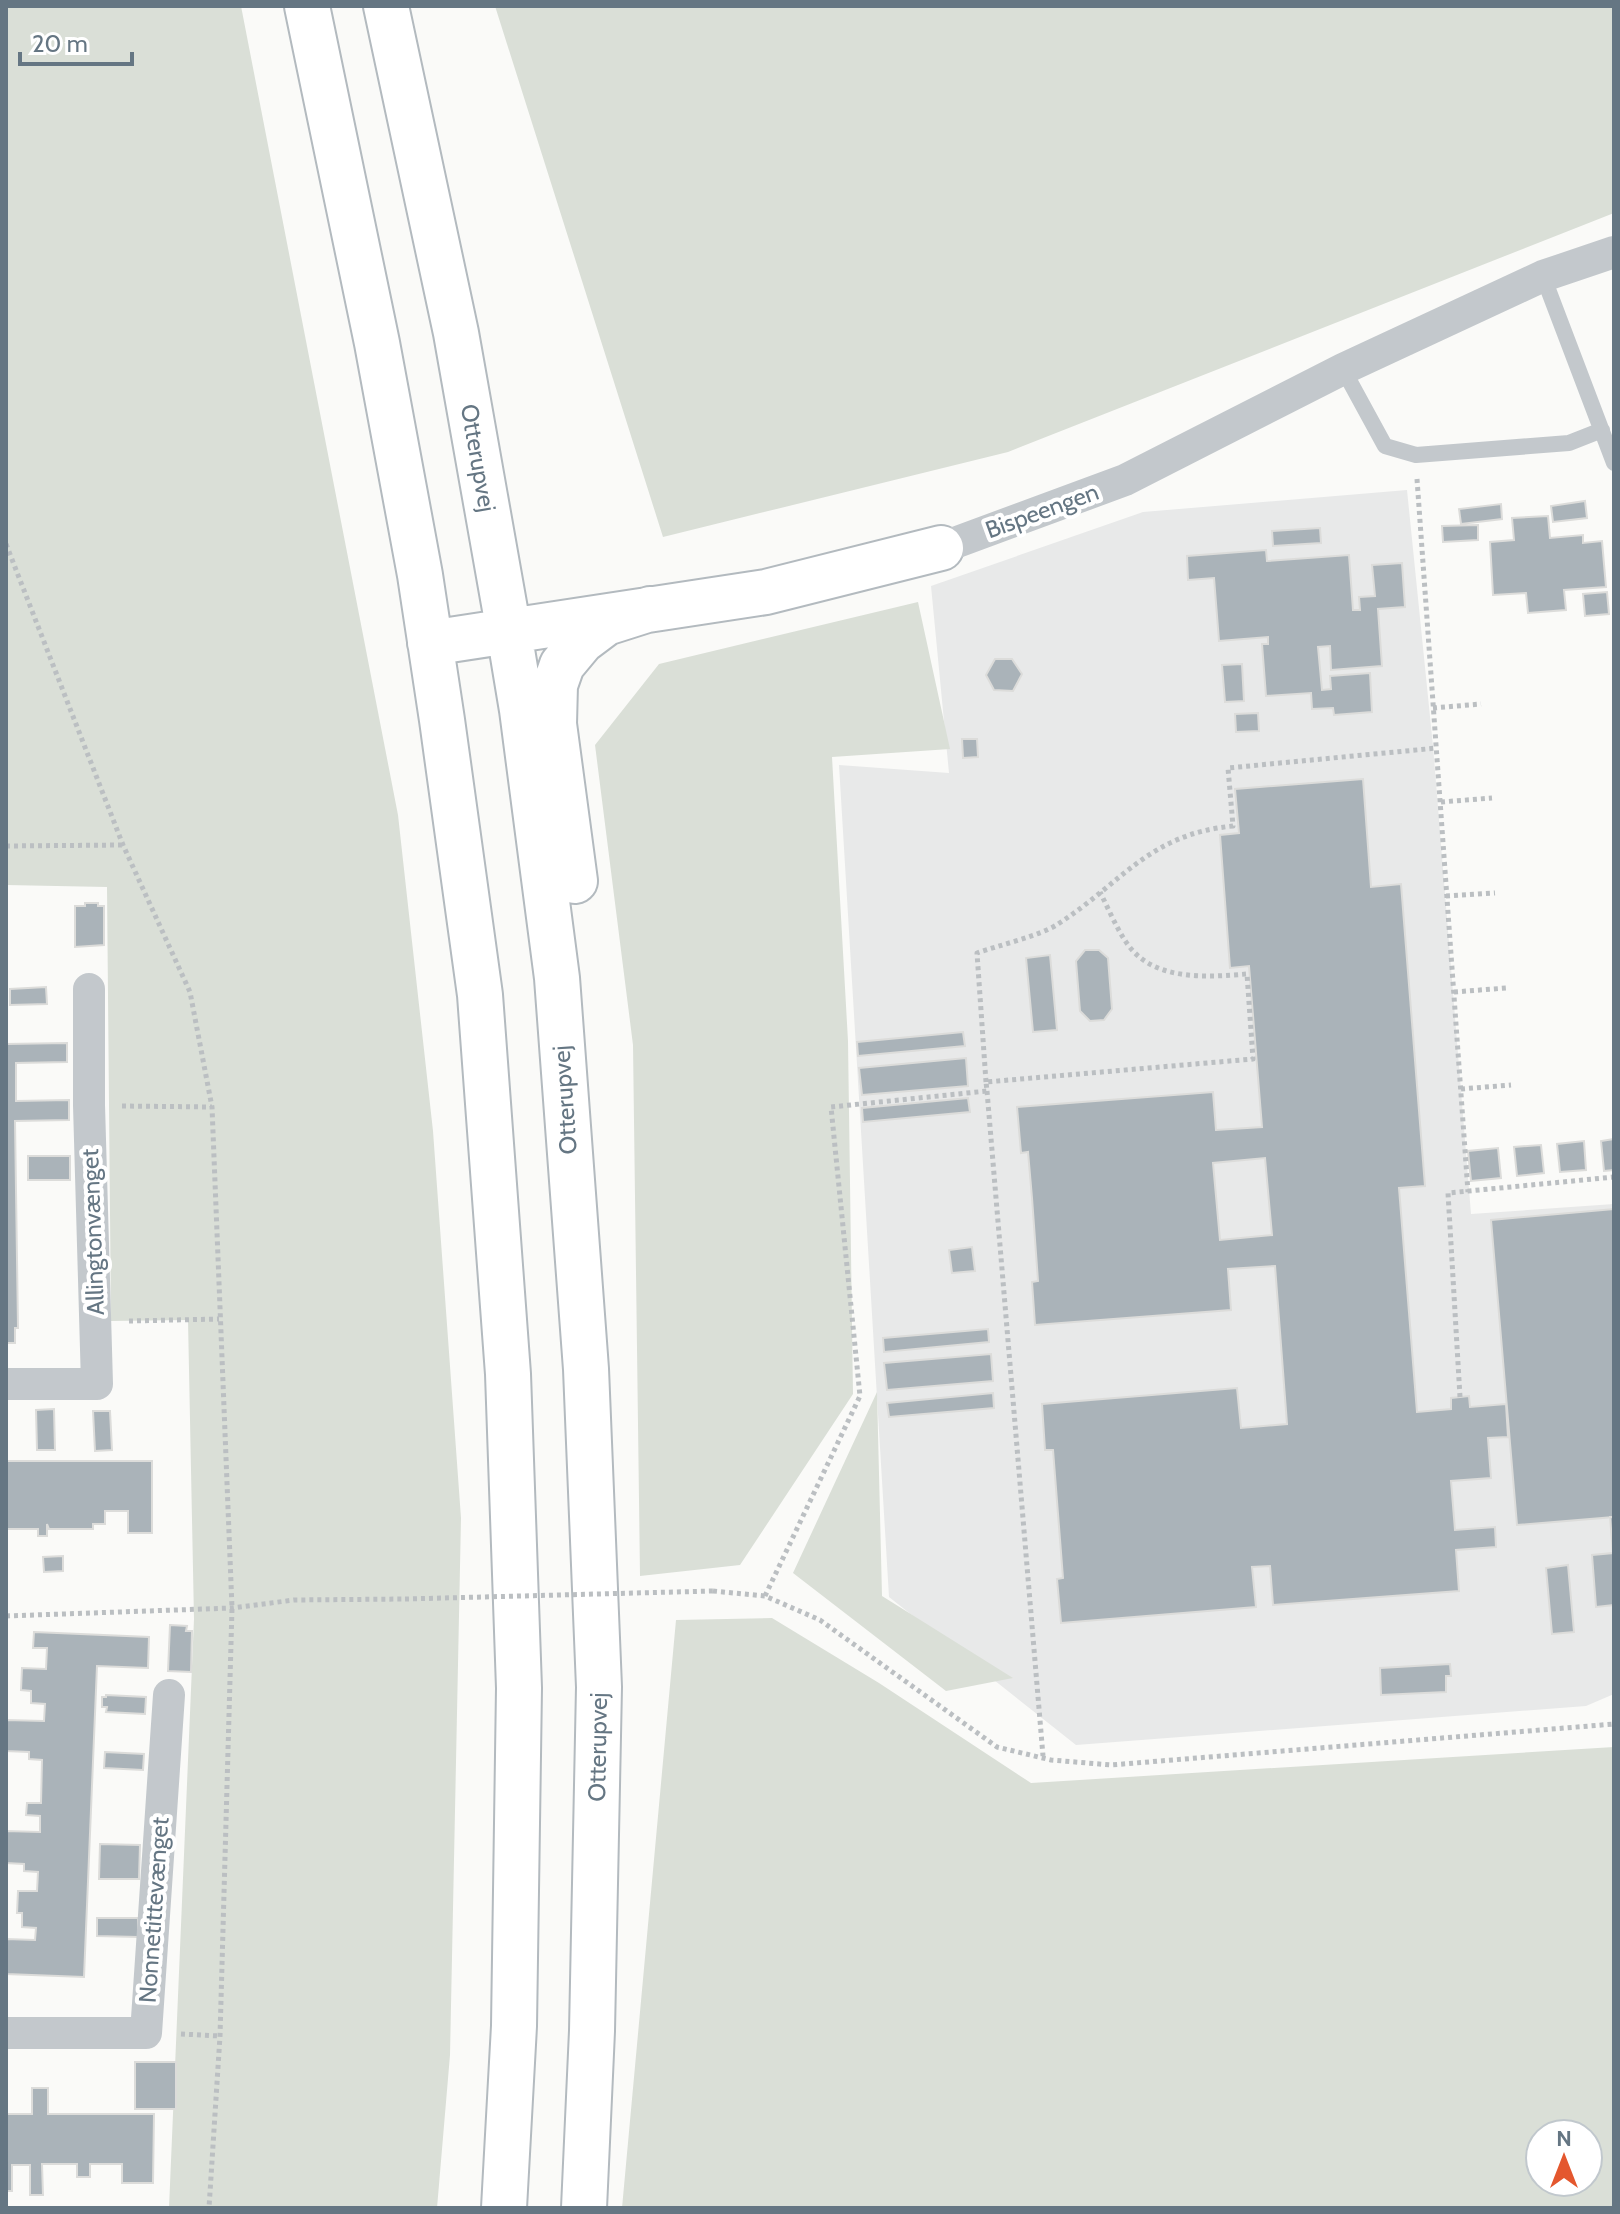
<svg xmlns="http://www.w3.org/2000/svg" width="1620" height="2214" font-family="Cabin,sans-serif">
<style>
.built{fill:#e8e9e9}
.green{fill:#dadfd7;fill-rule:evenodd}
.building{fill:#aab3b9;stroke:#dcdcda;stroke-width:2;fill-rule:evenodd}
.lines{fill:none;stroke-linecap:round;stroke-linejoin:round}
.secondary-casing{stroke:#b3babf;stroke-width:48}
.path{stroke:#bbbfc2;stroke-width:5;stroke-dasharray:4 4;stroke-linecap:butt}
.lane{stroke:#c3c8cc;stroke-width:16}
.street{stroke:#c3c8cc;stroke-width:32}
.secondary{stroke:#fff;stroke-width:44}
.path-bridge{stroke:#bbbfc2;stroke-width:5;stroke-dasharray:4 4;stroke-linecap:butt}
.labels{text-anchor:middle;stroke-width:8;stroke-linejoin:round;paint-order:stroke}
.street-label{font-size:24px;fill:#657683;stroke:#fff}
</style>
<rect width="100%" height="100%" fill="#fafaf8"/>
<!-- built -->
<path class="built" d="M1407 490 1433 746 1471 1214 1614 1204V1694L1586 1706 1076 1745 889 1597 839 765 949 773 931 586 1143 512Z"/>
<!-- green -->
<path class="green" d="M6 6H241L398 815 433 1131 461 1518 450 2055 437 2208H169L194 1619 188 1320 111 1321 107 887 6 885Z
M495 6H1614V213L1008 452 663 537Z
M918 602 950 749 832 757 848 1041 853 1394 740 1565 640 1576 633 1045 595 745 659 664Z
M877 1392 882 1596 1013 1678 946 1691 793 1573Z
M772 1618 879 1683 1031 1783 1614 1747V2208H622L676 1620ZM1588 2134V2182H1540V2134Z"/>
<!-- building -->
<path class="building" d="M1585 501 1587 518 1553 522 1551 506Z
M1501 504 1502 519 1461 524 1459 509Z
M1548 516 1550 538 1583 535V543L1602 541 1606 587 1564 590 1566 610 1528 613 1526 593 1493 595 1490 542 1514 540 1512 518Z
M1478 525V540L1443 542 1442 526Z
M1320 528 1321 543 1273 546 1272 531Z
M1266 550 1267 561 1349 555 1353 610H1360L1359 597 1375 596 1372 565 1402 563 1405 607 1378 609 1382 666 1331 670 1330 646 1318 647 1322 690 1331 689 1330 676 1370 673 1372 712 1334 715 1333 708 1312 709 1311 693 1266 696 1262 644H1268V637L1219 641 1214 578 1188 580 1187 556Z
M1607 592 1609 614 1585 616 1583 594Z
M995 659H1012L1022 674 1013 691 994 690 986 675Z
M1242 664 1244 701 1225 702 1222 665Z
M1258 713 1259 731 1236 732 1235 714Z
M962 739H977L978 757 963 758Z
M1363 779 1371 887 1401 884 1425 1186 1399 1188 1417 1412 1451 1409V1398L1469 1396 1470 1407 1506 1404 1508 1437 1488 1438 1491 1478 1451 1481 1455 1530 1495 1527 1496 1547 1456 1550 1459 1591 1273 1605 1270 1566 1252 1567 1256 1607 1061 1623 1057 1579 1063 1578 1053 1450H1045L1042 1404 1237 1388 1241 1428 1287 1424 1275 1266 1228 1269 1231 1310 1035 1325 1032 1282 1038 1281 1032 1198 1028 1152 1021 1153 1017 1107 1213 1092 1216 1130 1262 1127 1249 966 1230 968 1220 835 1239 833 1235 789ZM1265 1158 1272 1235 1220 1240 1213 1163Z
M85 903H98V906H104V945L75 947V906H85Z
M1085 950H1099L1108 958 1112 1009 1104 1020 1090 1021 1080 1011 1076 961Z
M1050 955 1057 1030 1033 1032 1026 958Z
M46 987 47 1004 10 1005V989Z
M963 1032 965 1046 858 1056 857 1042Z
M67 1043V1062L16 1063V1101L69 1100V1120L15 1121 18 1328H15V1343H6V1044Z
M966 1058 968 1086 862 1095 859 1068Z
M968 1098 970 1112 863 1122 862 1108Z
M1614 1139V1170L1604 1171 1601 1141Z
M1584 1141 1586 1170 1560 1172 1557 1144Z
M1541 1145 1544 1173 1517 1176 1514 1147Z
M1498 1148 1501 1178 1471 1181 1468 1151Z
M28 1156H70V1180H28Z
M1614 1209V1517L1517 1525 1491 1220Z
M972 1247 975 1271 952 1273 949 1250Z
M988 1329 989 1342 884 1352 883 1338Z
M991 1354 993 1381 887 1390 884 1363Z
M993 1393 994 1408 889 1417 887 1403Z
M54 1409 55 1450H37L36 1410Z
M93 1411H110L112 1450 95 1451Z
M6 1461H152V1533H128V1511H105V1524H93V1529H49L47 1524V1536H38V1529H6Z
M1610 1517H1614V1605L1596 1607 1592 1555 1613 1553Z
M63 1556V1571L44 1572 43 1557Z
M1568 1565 1574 1632 1552 1634 1546 1568Z
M170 1625 187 1626 186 1631H192L191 1672 168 1671Z
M34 1632 149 1637 148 1668 97 1666 84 1977 6 1974V1939L35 1940 36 1928 22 1927V1913H17L18 1891H37L38 1872 24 1871V1864L6 1863V1831L40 1832V1816L26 1815 27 1803H41L42 1760 29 1759V1752L6 1751V1720L44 1721 45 1704 31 1703V1691L21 1690 22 1668 46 1669 47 1648H33Z
M1450 1664 1451 1676H1446V1692L1381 1695 1380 1668Z
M106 1695 146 1697 145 1714 106 1712 107 1707H102V1697H106Z
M105 1752 144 1754 143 1770 104 1768Z
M100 1844 140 1845 139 1879H99Z
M97 1918H138V1937L97 1936Z
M135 2062H176V2109H135Z
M32 2088H48V2114H154L153 2183H122V2164H90V2177H77V2164H42L43 2195H30V2165H12V2191H6V2114H32Z"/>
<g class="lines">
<defs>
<path id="secondary" d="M307 6 377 343 420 575 442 720 480 995 508 1374 519 1688 514 2026 504 2208
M386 6 456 333 509 632 522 710 557 978 586 1369 599 1687 592 2031 584 2208
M430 643 766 592 941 548
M575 881 554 724 555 685 562 665 582 641 606 623 650 609"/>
</defs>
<!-- secondary casing -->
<use href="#secondary" class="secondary-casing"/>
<!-- path -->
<path class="path" d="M1417 479 1468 1192
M6 544 123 845 190 992 212 1107 232 1608 220 2036 209 2208
M1433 708 1481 704
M1441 802 1492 798
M6 846 123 845
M1446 896 1495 893
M1454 992 1506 988
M986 1082 977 953C999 945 1040 936 1058 924 1123 882 1149 834 1233 826L1228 768 1437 748
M1461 1089 1511 1085
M987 1091 1043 1756
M122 1106 212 1107
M129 1321 219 1319
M1460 1397 1448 1193 1614 1177
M713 1591 765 1596 820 1620 997 1747 1051 1760 1111 1765 1614 1724
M765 1596 860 1396 831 1107 987 1091 986 1082 1253 1059 1247 974C1207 977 1152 982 1126 942 1116 927 1108 908 1100 892
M6 1616 232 1608 294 1600 405 1599
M181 2034 220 2036"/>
<!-- lane -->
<path class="lane" d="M1543 276 1614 463
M1343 369 1385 446 1416 455 1569 443 1602 430"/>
<!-- street -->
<path class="street" d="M941 548 1125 480 1343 369 1543 276 1614 252
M6 1384H97L89 1105V989
M6 2033H146L169 1695"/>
<!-- secondary -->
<use href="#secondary" class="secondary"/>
<!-- path-bridge -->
<path class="path-bridge" d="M405 1599 713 1591"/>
</g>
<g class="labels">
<!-- street labels -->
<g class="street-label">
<text transform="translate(478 458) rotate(80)" y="8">Otterupvej</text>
<text transform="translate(1042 511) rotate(-20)" y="8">Bispeengen</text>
<text transform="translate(565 1100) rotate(-94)" y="8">Otterupvej</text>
<text transform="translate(93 1232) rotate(-92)" y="8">Allingtonvænget</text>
<text transform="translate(598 1747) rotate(-89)" y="8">Otterupvej</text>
<text transform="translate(154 1910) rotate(-86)" y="8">Nonnetittevænget</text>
</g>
</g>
<!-- border -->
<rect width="1620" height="2214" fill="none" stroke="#657683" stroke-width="16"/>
<!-- north arrow -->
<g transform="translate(1564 2158)"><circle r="38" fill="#ffffff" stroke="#c1c8cd" stroke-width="2"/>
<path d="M0-6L14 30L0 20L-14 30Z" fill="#e4572e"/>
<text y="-12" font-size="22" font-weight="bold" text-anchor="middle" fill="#657683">N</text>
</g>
<!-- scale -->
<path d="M20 52v12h112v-12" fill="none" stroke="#657683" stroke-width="4"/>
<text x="32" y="52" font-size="24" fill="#657683" stroke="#ffffff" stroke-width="6" paint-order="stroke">20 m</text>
</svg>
